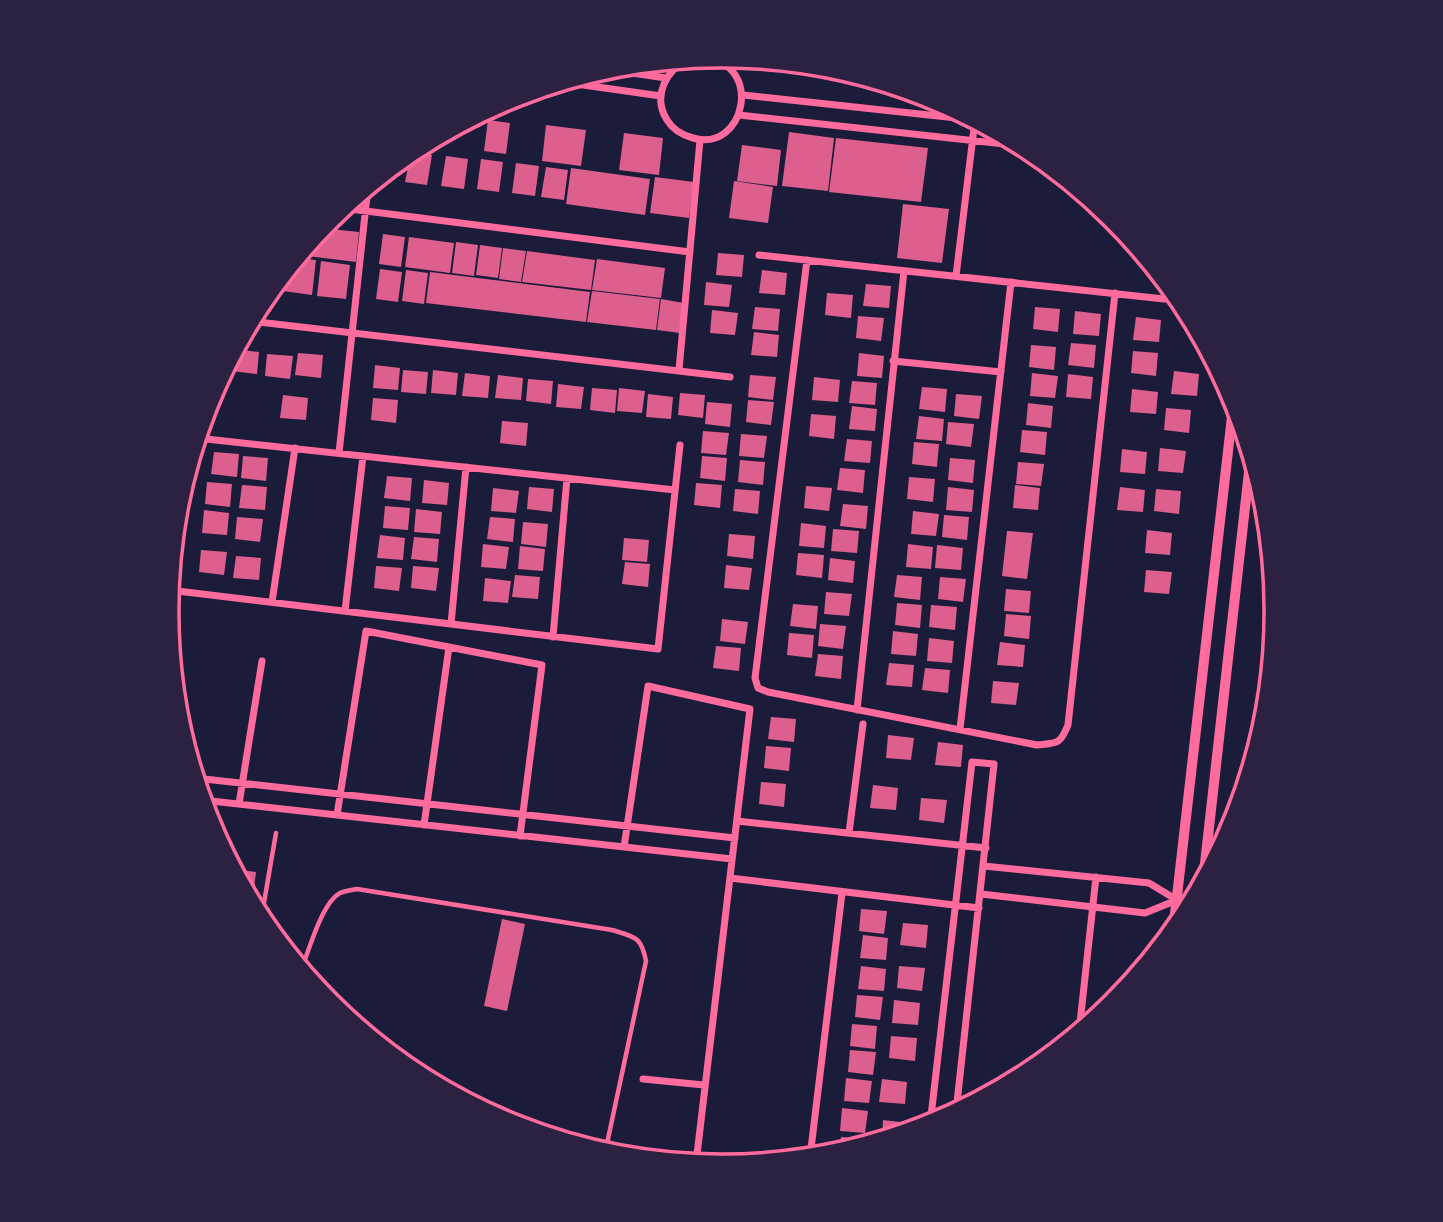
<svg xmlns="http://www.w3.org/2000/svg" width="1443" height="1222" font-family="'Archivo Narrow',sans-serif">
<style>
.building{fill:#dd5f8e}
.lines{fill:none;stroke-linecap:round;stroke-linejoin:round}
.service{stroke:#ff6b9d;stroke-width:4.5}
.minor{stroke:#ff6b9d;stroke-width:7}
.tertiary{stroke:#ff6b9d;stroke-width:10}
.rim{fill:none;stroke:#ff6b9d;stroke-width:3.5}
</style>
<rect width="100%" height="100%" fill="#1b1b3a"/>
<!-- building -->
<path class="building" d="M488 120 510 123 506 154 484 151Z
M546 125 586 130 581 166 542 161Z
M789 132 834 138 828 191 782 186Z
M624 133 663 138 659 175 619 170Z
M836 138 928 148 921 202 829 192Z
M742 145 781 150 777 186 737 181Z
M411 152 432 155 427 185 405 182Z
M446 156 468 159 464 189 441 186Z
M481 159 503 162 499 192 477 189Z
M516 163 539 166 535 196 512 193Z
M546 167 568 170 564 200 541 197Z
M571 168 650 179 645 215 566 204Z
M655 177 694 182 689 218 650 213Z
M734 181 773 187 768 223 729 218Z
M903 204 949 209 942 263 897 258Z
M321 228 359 232 356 262 299 255Z
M383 234 405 237 401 267 379 264Z
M409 237 454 243 450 273 405 267Z
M456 242 478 245 474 276 452 273Z
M480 245 502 248 498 278 476 275Z
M503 248 526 251 521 282 499 279Z
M527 251 595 260 591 290 522 282Z
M718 253 744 255 742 277 716 275Z
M297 258 316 260 312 295 283 291 285 272Z
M597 259 665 268 661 298 592 290Z
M321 261 350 265 346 299 317 296Z
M380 269 402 272 398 302 376 299Z
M406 270 428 273 424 304 402 301Z
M762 270 787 273 785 295 759 293Z
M430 272 590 292 586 322 426 303Z
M706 282 732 285 729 307 704 305Z
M866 284 891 286 889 308 863 306Z
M592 291 660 299 656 330 587 322Z
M827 293 853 295 851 318 825 315Z
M661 299 684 303 680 333 657 330Z
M755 307 780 309 778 331 752 329Z
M1035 307 1060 309 1058 332 1033 329Z
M712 310 738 313 735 335 710 333Z
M1075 311 1101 314 1099 336 1073 334Z
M858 316 884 318 881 341 856 338Z
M1136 317 1161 320 1159 342 1133 340Z
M754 332 779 335 777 357 751 355Z
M1071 343 1096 345 1094 368 1068 365Z
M1031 345 1056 347 1054 370 1029 367Z
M235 349 259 352 257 374 232 371Z
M1133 351 1158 353 1156 376 1131 373Z
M298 353 323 355 321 378 295 375Z
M859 353 884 356 882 378 857 376Z
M267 354 293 356 290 379 265 376Z
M375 365 400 368 398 390 373 388Z
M403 370 428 372 426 394 401 392Z
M433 370 458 373 456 395 431 393Z
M1174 371 1199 374 1197 396 1171 394Z
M465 373 490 376 488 398 462 396Z
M1032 373 1058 376 1055 398 1030 396Z
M1068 374 1093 377 1091 399 1066 397Z
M498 375 523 378 521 400 495 398Z
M750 375 776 377 773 400 748 397Z
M814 377 840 380 838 402 812 400Z
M528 379 553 381 551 404 526 401Z
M852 381 877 383 875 405 849 403Z
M558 384 584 387 581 409 556 407Z
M922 387 947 389 945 412 919 409Z
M592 388 617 390 615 413 590 410Z
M619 388 645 391 642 413 617 411Z
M1132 389 1158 392 1156 414 1130 412Z
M680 393 705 395 703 418 678 415Z
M648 394 673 397 671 419 646 417Z
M956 394 982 396 979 419 954 416Z
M283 395 308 398 306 420 280 418Z
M373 398 398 400 396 423 371 420Z
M748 400 774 402 771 425 746 422Z
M707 402 732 404 730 427 705 424Z
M1028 403 1053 406 1051 428 1026 425Z
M852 406 877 409 875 431 849 429Z
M1166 408 1191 410 1189 433 1164 430Z
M811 414 836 416 834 439 809 436Z
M919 416 944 419 942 441 916 439Z
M502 421 528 423 526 446 500 443Z
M948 422 974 424 971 447 946 444Z
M1022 430 1047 432 1045 455 1020 452Z
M703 431 729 433 726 455 701 453Z
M741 434 767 436 764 458 739 456Z
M847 439 872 441 870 463 844 461Z
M914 442 939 444 937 467 912 464Z
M1160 448 1186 451 1183 473 1158 471Z
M1122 449 1147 452 1145 474 1120 472Z
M214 452 239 454 237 477 211 474Z
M243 456 268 458 266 481 241 478Z
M702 456 727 458 725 481 700 478Z
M950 458 975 460 973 483 948 480Z
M740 460 765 462 763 485 738 482Z
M1018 462 1044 464 1041 486 1016 484Z
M840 468 865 470 863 493 837 490Z
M387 476 412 478 410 501 384 498Z
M909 477 935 479 933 502 907 499Z
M424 480 449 483 447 505 422 503Z
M207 482 232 484 230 507 205 504Z
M696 483 722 485 720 508 694 505Z
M242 485 267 487 265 510 239 508Z
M1015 485 1040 488 1038 510 1013 508Z
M806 486 832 488 829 511 804 508Z
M529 487 554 489 552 512 527 509Z
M948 487 974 490 972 512 946 510Z
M1120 487 1145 490 1143 512 1117 510Z
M493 488 519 491 516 513 491 511Z
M735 489 760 491 758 514 733 511Z
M1156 489 1181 491 1179 514 1154 511Z
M843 504 868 506 866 529 840 526Z
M385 506 410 508 408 530 383 528Z
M416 509 442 512 440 534 414 532Z
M204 510 229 513 227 535 202 533Z
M913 511 939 514 936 536 911 534Z
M944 515 969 517 967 540 942 537Z
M237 517 263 519 260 542 235 539Z
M490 517 515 519 513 542 487 539Z
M523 522 548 524 546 547 521 544Z
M801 523 826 526 824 548 799 546Z
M833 529 859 531 857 553 831 551Z
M1147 530 1172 533 1170 555 1145 553Z
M1007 531 1033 533 1027 579 1002 576Z
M729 534 755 536 753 559 727 556Z
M380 535 405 538 403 560 377 558Z
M414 537 439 539 437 562 411 559Z
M624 538 649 540 647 562 622 560Z
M483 544 509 547 506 569 481 567Z
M908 544 933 547 931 569 906 567Z
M937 545 963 548 961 570 935 568Z
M520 546 545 549 543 571 518 569Z
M201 550 227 552 224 575 199 572Z
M798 553 824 555 822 578 796 575Z
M236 556 261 558 259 580 233 578Z
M830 558 855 561 853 583 828 580Z
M625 562 650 564 648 587 622 584Z
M726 565 752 568 749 590 724 588Z
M376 566 402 568 399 591 374 588Z
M413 566 439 568 436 591 411 588Z
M1146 570 1172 572 1169 594 1144 592Z
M515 575 540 577 538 599 512 597Z
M897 575 922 577 920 600 894 597Z
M940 577 966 579 963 602 938 599Z
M485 578 511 581 508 603 483 601Z
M1006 589 1031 591 1029 613 1004 611Z
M826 592 852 594 849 616 824 614Z
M897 603 922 605 920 628 895 625Z
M793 604 818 606 816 629 790 626Z
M931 605 957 607 955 630 929 627Z
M1006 614 1031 616 1029 639 1004 636Z
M722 619 748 622 745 644 720 641Z
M820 624 846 626 843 649 818 646Z
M893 631 918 634 916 656 891 654Z
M789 633 814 635 812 658 787 655Z
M929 638 954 641 952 663 927 661Z
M1000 642 1025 645 1023 667 997 665Z
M716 646 741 648 739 671 713 668Z
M818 654 843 656 841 679 815 676Z
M889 663 914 665 912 687 886 685Z
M925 668 950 670 948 693 922 690Z
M993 681 1019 683 1016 705 991 703Z
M771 717 796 719 794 742 768 739Z
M888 735 914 738 911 760 886 758Z
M938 742 963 745 961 767 935 765Z
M766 746 791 748 789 771 764 768Z
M761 782 786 784 784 807 759 804Z
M873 785 898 788 896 810 870 808Z
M921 798 947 800 944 823 919 820Z
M233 869 256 872 252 904Z
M861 909 887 911 884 934 859 931Z
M502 919 525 924 507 1011 484 1006Z
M903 923 928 925 926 948 900 945Z
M863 935 888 938 886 960 860 958Z
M861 966 886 969 884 991 858 989Z
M899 966 925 968 922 991 897 988Z
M857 995 883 997 880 1020 855 1017Z
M894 1000 920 1003 918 1025 892 1023Z
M852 1024 877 1026 875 1049 850 1046Z
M891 1036 917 1038 915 1061 889 1058Z
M850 1050 876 1052 873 1075 848 1072Z
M846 1078 872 1081 869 1103 844 1101Z
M882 1079 907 1082 905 1104 879 1102Z
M842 1108 868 1111 865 1133 840 1131Z
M883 1120 909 1123 908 1132 882 1140Z
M841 1137 866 1139V1144L839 1152Z"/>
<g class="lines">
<!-- service -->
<path class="service" d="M261 920 276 833
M301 970C309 951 322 902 340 893 345 891 351 890 357 889L612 930C635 937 641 936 646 961L605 1153"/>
<!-- minor -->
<path class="minor" d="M690 59C666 69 652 96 667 120 673 130 682 135 693 138 745 153 764 64 705 58
M605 69 666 78
M562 82 661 96
M743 95 975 120
M739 115 1023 146
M342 208 690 252
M759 255 1164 299
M807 260 755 678 758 688 768 692 1037 745C1057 743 1060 745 1068 725L1115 293
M956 276 975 120
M250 321 730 377
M893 361 1001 372
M679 370 700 140
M197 438 675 490
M339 453 368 187
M169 590 658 649 680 445
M170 590 188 468
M272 602 295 448
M345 611 363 456
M451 624 466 467
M553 637 567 478
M857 710 904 271
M960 729 1011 282
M195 778 735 838
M202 800 732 859
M239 804 262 661
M337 815 366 631 542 665 520 836
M737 821 986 848
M424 825 449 647
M849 833 863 724
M624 847 648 686 750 709 696 1163
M984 866 1149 883 1177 900
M730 878 979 908
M981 894 1145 913 1177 900
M1079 1032 1096 877
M643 1079 704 1085
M930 1125 972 762 994 764 956 1112
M810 1157 842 893"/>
<!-- tertiary -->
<path class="tertiary" d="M1203 881 1251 454
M1177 900 1193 901
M1173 931 1234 399"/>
</g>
<!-- crop -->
<path d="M0 0H1443V1222H0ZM721 68H722A542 542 0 0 1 1264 610V612A542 542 0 0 1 722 1154H721A542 542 0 0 1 179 612V610A542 542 0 0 1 721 68Z" fill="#2d2142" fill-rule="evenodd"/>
<path class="rim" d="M721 68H722A542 542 0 0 1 1264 610V612A542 542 0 0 1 722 1154H721A542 542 0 0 1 179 612V610A542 542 0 0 1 721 68Z"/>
</svg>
